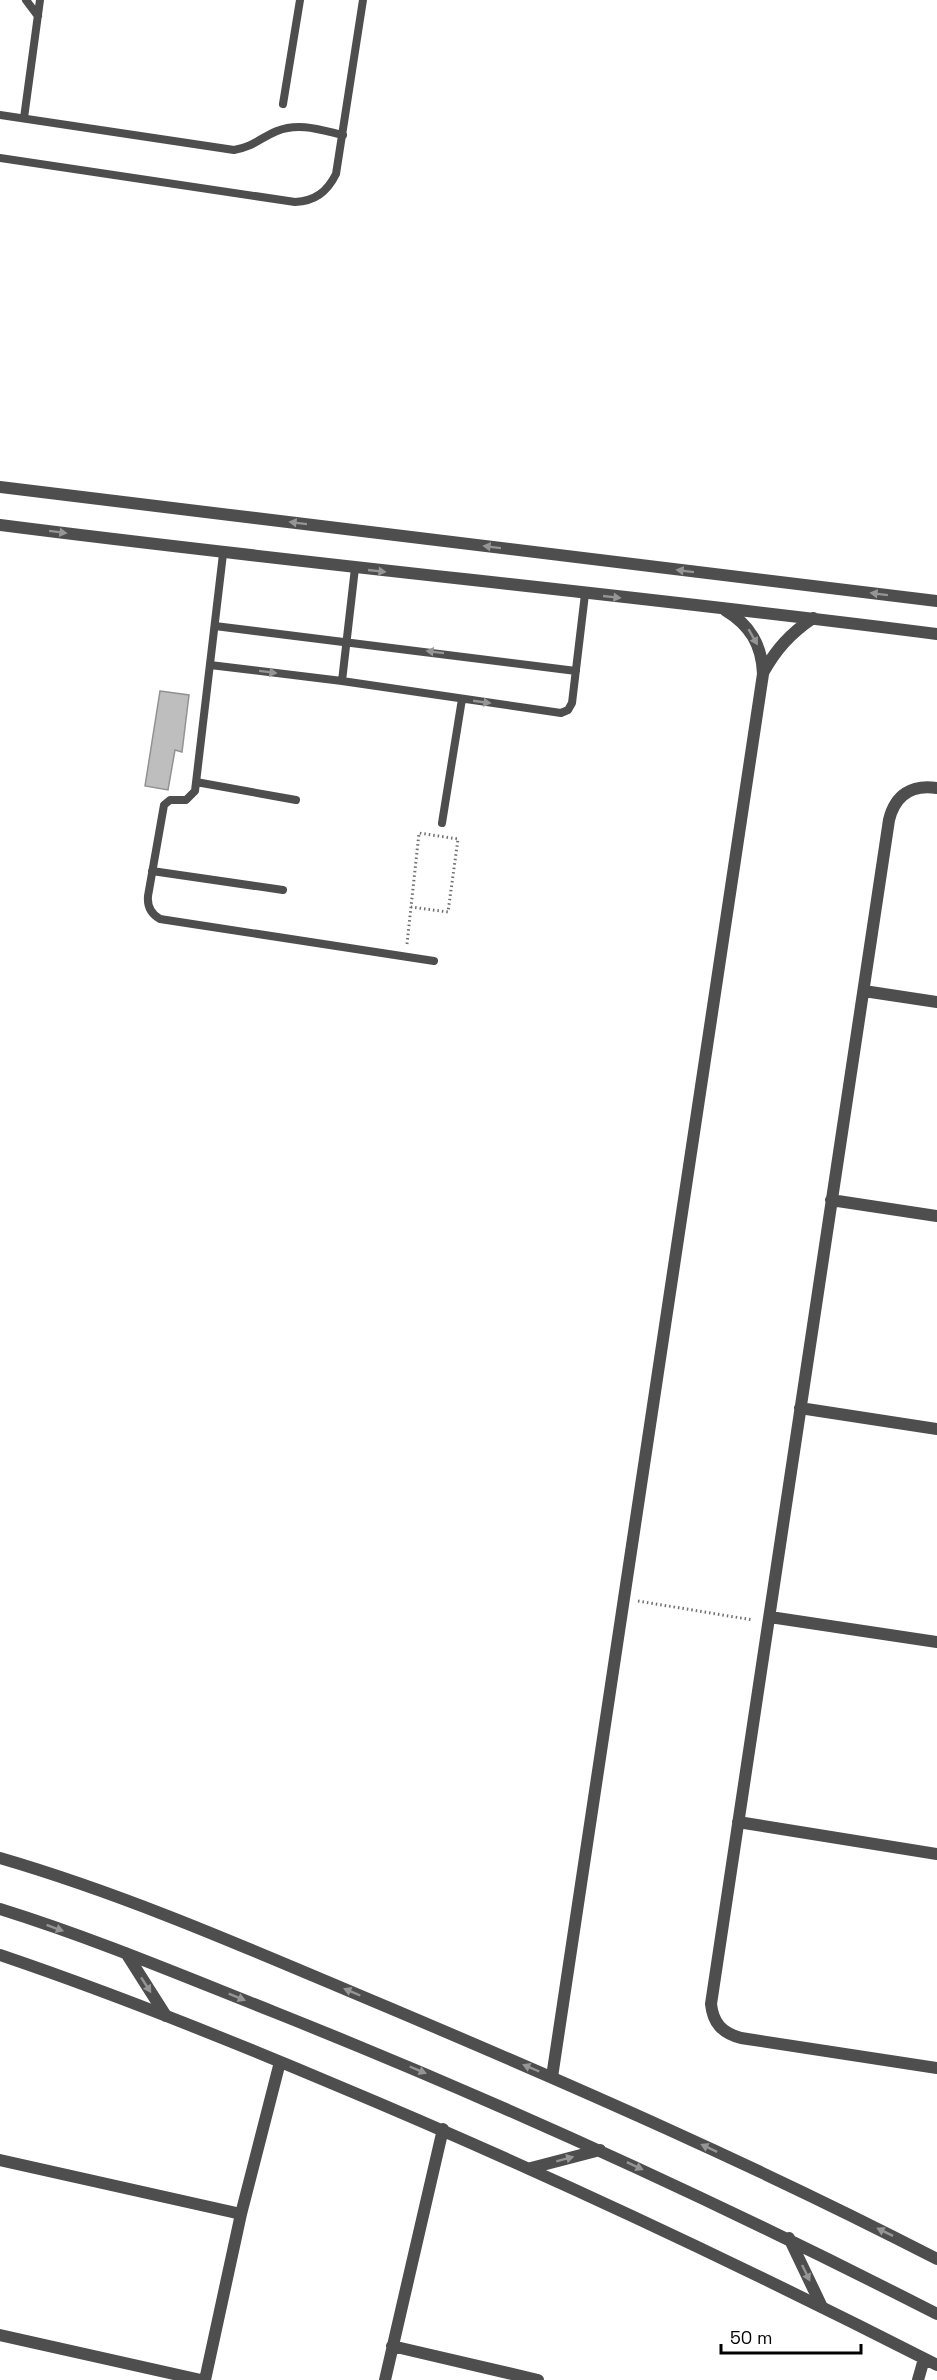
<svg xmlns="http://www.w3.org/2000/svg" width="937" height="2380" font-family="'Space Grotesk',sans-serif">
<style>
.building{fill:#bebebe;stroke:#929292;stroke-width:1.5}
.lines{fill:none;stroke-linecap:round;stroke-linejoin:round}
.path{stroke:#707070;stroke-width:3;stroke-dasharray:1.5 3;stroke-linecap:butt}
.service{stroke:#4e4e4e;stroke-width:8}
.minor{stroke:#4e4e4e;stroke-width:12}
.tertiary{stroke:#4e4e4e;stroke-width:12}
.oneway{fill:#959595}
</style>
<rect width="100%" height="100%" fill="#fff"/>
<!-- building -->
<path class="building" d="M160 691 189 695 182 752 175 750 168 790 145 786Z"/>
<g class="lines">
<!-- path -->
<path class="path" d="M407 944 419 833 458 839 448 912 411 907
M638 1601 753 1620"/>
<!-- service -->
<path class="service" d="M26 0 38 16
M283 104 300 0
M0 115 234 150C253 147 260 138 277 131 299 122 321 130 343 135
M24 118 40 0
M0 158 295 202C315 201 327 192 336 174L363 0
M223 554 195 791 186 800H170L164 805 148 896C147 907 151 914 160 919L434 961
M215 626 576 671
M210 665 342 681 561 713 568 710 572 703 585 594
M342 681 355 568
M196 782 296 800
M442 823 462 699
M152 871 283 890"/>
<!-- minor -->
<path class="minor" d="M0 487 937 601
M0 525C312 565 625 594 937 634
M763 673C776 649 791 633 813 618
M937 788C912 784 895 795 889 820L711 2004C713 2023 722 2033 741 2038L937 2068
M864 991 937 1002
M831 1200 937 1216
M800 1408 937 1429
M770 1617 937 1642
M738 1822 937 1854
M0 1955C112 1993 222 2037 331 2083 537 2169 739 2264 937 2365
M552 2077 763 674C762 645 750 625 725 610
M0 2160 241 2214
M0 2335 201 2380
M392 2346 538 2380
M205 2380 241 2214 280 2062
M385 2380 443 2129
M918 2380 924 2359"/>
<!-- tertiary -->
<path class="tertiary" d="M0 1858C134 1897 263 1955 392 2009 576 2087 759 2167 937 2259
M0 1909C93 1938 183 1976 274 2012 500 2102 720 2203 937 2314
M126 1953 166 2016
M531 2168 600 2150
M789 2238 822 2307"/>
</g>
<!-- one-way arrows -->
<defs><path id="oneway-solid" d="M-6-.8H1V-3.2L6.5 0L1 3.2V.8H-6Z" transform="scale(1.5)"/></defs>
<g class="oneway">
<use href="#oneway-solid" transform="translate(298 523) rotate(-173)"/>
<use href="#oneway-solid" transform="translate(58 532) rotate(7)"/>
<use href="#oneway-solid" transform="translate(492 547) rotate(-173)"/>
<use href="#oneway-solid" transform="translate(377 571) rotate(6)"/>
<use href="#oneway-solid" transform="translate(685 571) rotate(-173)"/>
<use href="#oneway-solid" transform="translate(879 594) rotate(-173)"/>
<use href="#oneway-solid" transform="translate(612 597) rotate(6)"/>
<use href="#oneway-solid" transform="translate(753 637) rotate(60)"/>
<use href="#oneway-solid" transform="translate(435 652) rotate(-173)"/>
<use href="#oneway-solid" transform="translate(268 672) rotate(7)"/>
<use href="#oneway-solid" transform="translate(482 702) rotate(8)"/>
<use href="#oneway-solid" transform="translate(55 1928) rotate(20)"/>
<use href="#oneway-solid" transform="translate(146 1985) rotate(57)"/>
<use href="#oneway-solid" transform="translate(352 1992) rotate(-157)"/>
<use href="#oneway-solid" transform="translate(237 1997) rotate(22)"/>
<use href="#oneway-solid" transform="translate(531 2068) rotate(-157)"/>
<use href="#oneway-solid" transform="translate(418 2070) rotate(23)"/>
<use href="#oneway-solid" transform="translate(709 2148) rotate(-155)"/>
<use href="#oneway-solid" transform="translate(565 2159) rotate(-15)"/>
<use href="#oneway-solid" transform="translate(635 2166) rotate(25)"/>
<use href="#oneway-solid" transform="translate(885 2232) rotate(-154)"/>
<use href="#oneway-solid" transform="translate(806 2273) rotate(64)"/>
</g>
<!-- scale -->
<path d="M721 2344v9h140v-9" fill="none" stroke="#000000" stroke-width="3"/>
<text x="730" y="2344" font-size="18" fill="#000000" stroke="#ffffff" stroke-width="4.5" paint-order="stroke">50 m</text>
</svg>
